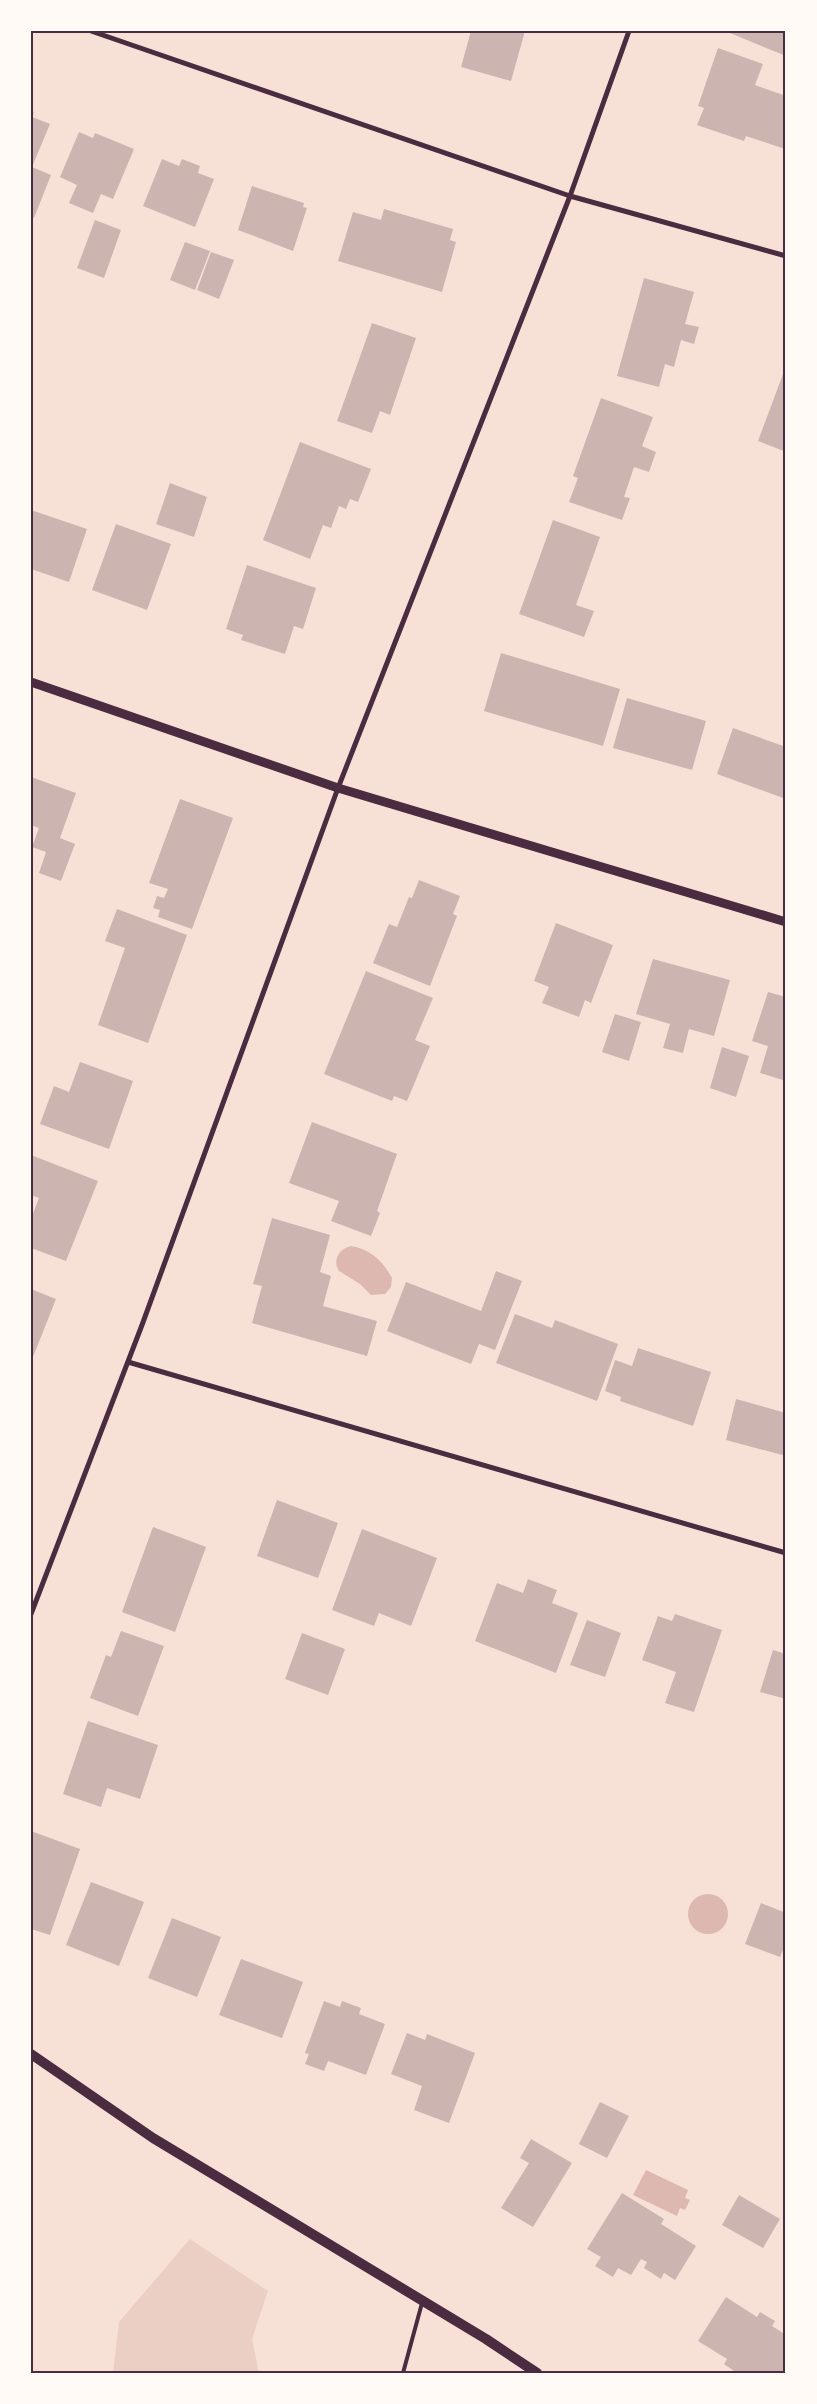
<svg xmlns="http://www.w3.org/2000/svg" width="817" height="2404" font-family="Mulish,sans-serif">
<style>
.green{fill:#ebcfc5}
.water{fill:#dcb8b0}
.building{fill:#ccb4b1}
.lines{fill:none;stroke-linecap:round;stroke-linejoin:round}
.service{stroke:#4a2c40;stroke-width:4}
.minor{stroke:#4a2c40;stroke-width:5}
.tertiary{stroke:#4a2c40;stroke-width:9}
.secondary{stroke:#4a2c40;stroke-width:10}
.neatline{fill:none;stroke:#4a2c40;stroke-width:2}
</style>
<rect width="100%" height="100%" fill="#f7e1d7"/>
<!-- green -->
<path class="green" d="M190 2239 268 2291 252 2339 259 2373H113L119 2322Z"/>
<!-- water -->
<path class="water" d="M351 1246C370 1249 383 1261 392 1278L391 1287 385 1294 371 1295 360 1284 339 1271C332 1260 339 1249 351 1246Z
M688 1914a20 20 0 1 1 40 0a20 20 0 1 1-40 0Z
M646 2170 688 2190 685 2198 690 2200 685 2210 680 2208 677 2216 633 2195Z"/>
<!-- building -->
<path class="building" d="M471 31H525L511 81 461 67Z
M725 31H786V56Z
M718 48 763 64 755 85 786 96 785 149 746 136 744 141 697 125 704 108 698 106Z
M31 111 34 112 32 117 50 124 32 167 51 175 34 218 31 217Z
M79 132 93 138 95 133 134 149 113 199 101 194 93 213 69 203 77 185 60 177Z
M162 159 179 166 182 159 200 166 198 173 214 179 195 227 143 206Z
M252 186 304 203 303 207 307 208 293 251 238 230Z
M384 209 453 229 450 240 456 242 442 292 338 261 353 212 381 220Z
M95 220 121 230 104 278 77 268Z
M185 242 210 251 195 290 170 280Z
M211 252 234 260 219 299 197 290Z
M644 278 694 292 685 324 699 327 694 344 681 340 674 367 665 364 659 387 617 376Z
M372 323 416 338 390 415 380 411 372 433 337 421Z
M783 374 786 375V452L758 441Z
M601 398 653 417 642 446 656 452 649 472 634 467 624 497 630 498 622 520 569 502 578 478 573 476Z
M300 442 371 469 358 502 350 499 346 509 339 506 331 528 323 525 310 559 263 540Z
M170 483 207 497 194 537 156 524Z
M31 510 87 529 69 582 31 569Z
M553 520 600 537 576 605 594 611 584 637 519 614Z
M116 524 171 544 147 610 92 590Z
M247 565 316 588 303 629 294 626 285 654 241 640 243 635 226 629Z
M501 653 620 689 603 746 484 711Z
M627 698 706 721 692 770 613 748Z
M733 728 786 747V799L717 774Z
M31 777 76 793 60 838 75 844 61 881 39 873 46 852 32 847 39 828 31 825Z
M180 799 233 818 192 929 158 917 160 910 153 908 157 896 164 898 168 889 149 883Z
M419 880 460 896 453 914 457 916 430 986 373 963 389 924 397 927 409 897 412 898Z
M117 909 187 935 148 1043 98 1025 125 948 105 941Z
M556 923 613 945 591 1003 585 1000 579 1017 542 1003 549 987 534 981Z
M653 959 730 980 714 1036 689 1029 683 1053 663 1048 670 1024 636 1014Z
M366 971 433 998 415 1040 430 1046 407 1101 394 1096 392 1101 324 1074Z
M768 992 786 997V1081L760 1073 768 1046 752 1041Z
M615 1014 641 1022 629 1061 602 1052Z
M722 1047 749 1056 736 1097 710 1088Z
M80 1062 133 1081 109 1149 40 1124 54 1086 69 1092Z
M312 1122 397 1154 377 1211 380 1213 371 1236 331 1221 339 1201 289 1183Z
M31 1155 98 1181 66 1261 31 1248V1219L39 1198 31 1195Z
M272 1218 330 1235 320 1272 331 1276 323 1306 377 1321 367 1356 252 1323 262 1286 253 1284Z
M496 1271 522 1281 495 1350 479 1344 471 1364 387 1331 406 1282 481 1311Z
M31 1289 56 1299 31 1362Z
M515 1314 552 1328 555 1320 618 1344 597 1401 496 1363Z
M638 1348 711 1372 693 1426 620 1401 621 1397 605 1391 615 1360 632 1366Z
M736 1399 786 1413V1456L726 1440Z
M277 1500 338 1523 318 1578 257 1556Z
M153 1527 206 1547 175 1632 122 1612Z
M362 1529 437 1558 411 1626 379 1613 374 1626 332 1610Z
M528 1579 557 1590 552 1603 578 1613 556 1673 475 1641 497 1583 523 1593Z
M675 1614 722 1630 694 1712 665 1703 676 1672 642 1660 658 1616 672 1621Z
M587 1620 621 1633 605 1677 570 1665Z
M121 1631 164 1646 138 1716 90 1698 106 1655 111 1657Z
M302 1633 345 1649 328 1695 285 1679Z
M773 1650 786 1654V1699L760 1692Z
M88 1721 158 1745 140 1799 107 1788 101 1807 63 1794Z
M31 1831 80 1849 50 1935 31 1929Z
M91 1882 144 1902 119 1966 66 1945Z
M761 1903 786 1913V1943L780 1957 745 1944Z
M172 1918 221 1937 197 1997 148 1978Z
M241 1959 303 1982 282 2038 219 2015Z
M324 2001 340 2007 342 2001 361 2008 359 2014 385 2024 366 2075 328 2061 324 2071 305 2064 309 2054 305 2053Z
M407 2033 425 2040 427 2034 475 2053 449 2123 414 2110 422 2086 391 2074Z
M600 2102 629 2116 607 2158 579 2144Z
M531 2139 572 2163 533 2227 501 2208 529 2163 520 2158Z
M622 2193 664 2219 661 2224 696 2246 675 2280 664 2273 661 2279 644 2268 647 2262 641 2259 631 2275 618 2268 613 2277 595 2266 601 2257 587 2249Z
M739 2195 780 2219 763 2248 722 2225Z
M726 2297 757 2317 760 2312 775 2321 772 2326 786 2335V2369L783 2373H737L724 2364 727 2359 698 2341Z"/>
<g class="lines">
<!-- service -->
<path class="service" d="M403 2373 422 2303"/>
<!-- minor -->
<path class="minor" d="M91 31 570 196 786 256
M128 1362 786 1553
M31 1614 142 1325 338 788 570 196 629 31"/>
<!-- tertiary -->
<path class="tertiary" d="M31 682 338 788 786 922"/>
<!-- secondary -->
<path class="secondary" d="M31 2054 153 2138 486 2339 537 2373"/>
</g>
<!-- border -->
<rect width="817" height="2404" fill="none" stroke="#fffaf5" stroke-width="65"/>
<rect x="32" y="32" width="752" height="2340" class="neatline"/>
</svg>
